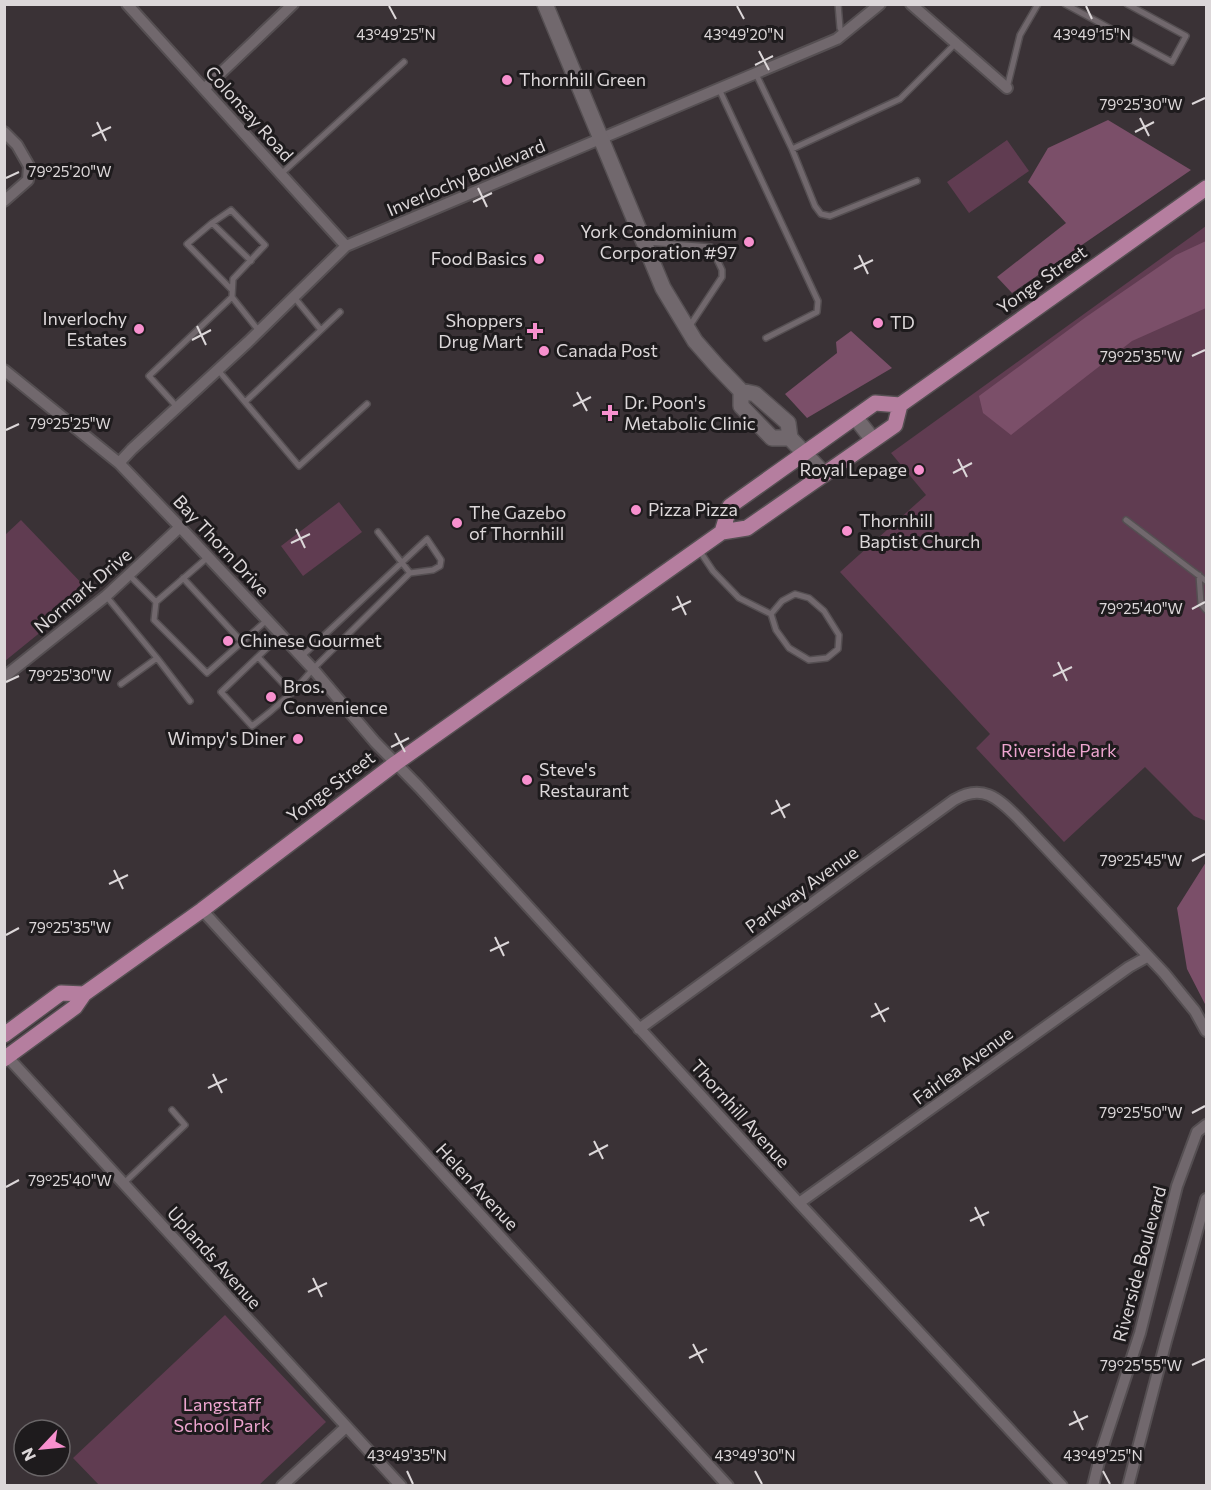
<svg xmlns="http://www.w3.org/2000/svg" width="1211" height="1490" font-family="Commissioner,sans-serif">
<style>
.green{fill:#603c51}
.forest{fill:#7b4f69}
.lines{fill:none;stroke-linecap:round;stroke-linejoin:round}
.lane-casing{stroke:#554f52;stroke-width:8}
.street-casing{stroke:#554f52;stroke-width:14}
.secondary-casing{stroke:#554f52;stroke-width:18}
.primary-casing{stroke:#554f52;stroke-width:18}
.lane{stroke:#71686d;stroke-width:5}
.street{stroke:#71686d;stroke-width:10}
.secondary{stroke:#71686d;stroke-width:15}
.primary{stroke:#b57e9f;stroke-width:15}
.ticks{fill:none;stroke:#dcd7d9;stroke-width:2}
.poi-dot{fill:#f790ce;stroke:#1e1b1d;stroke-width:2}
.labels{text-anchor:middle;stroke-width:6;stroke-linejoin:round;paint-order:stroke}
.poi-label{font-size:18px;fill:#dcd7d9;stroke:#1e1b1d;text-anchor:start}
.street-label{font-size:18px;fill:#dcd7d9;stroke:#1e1b1d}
.park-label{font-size:18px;fill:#eda5cf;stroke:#1e1b1d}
.ticks-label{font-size:15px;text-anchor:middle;fill:#dcd7d9;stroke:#1e1b1d;stroke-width:6;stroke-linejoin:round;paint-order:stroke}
</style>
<rect width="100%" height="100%" fill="#3a3236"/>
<!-- green -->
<path class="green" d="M1007 140 1029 171 969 213 947 182Z
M1206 226V821L1194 816 1145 767 1064 842 976 748 990 734 840 572 926 495 891 453Z
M339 502 362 532 303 576 281 546Z
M21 520 90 592 5 661V535Z
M225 1315 326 1422 259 1485H99L73 1458Z"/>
<!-- forest -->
<path class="forest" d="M1108 120 1191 170 1012 293 997 277 1066 223 1028 182 1048 148Z
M1206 241V308L1132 341 1011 435 983 413 979 396 1086 317 1176 255Z
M851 331 892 368 807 418 785 394 837 353 836 342Z
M1206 862V1006L1187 969 1177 908Z"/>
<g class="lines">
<defs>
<path id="lane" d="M838 4 840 28 843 34
M1065 4 1172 62 1186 36 1127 4
M756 74 792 149 815 206 821 214 830 216 917 181
M1007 88 1020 35 1038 4
M719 89 818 301 817 312 766 338
M792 149 900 99 956 43
M281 174 404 62
M212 223 251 261
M646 242 711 247 722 270V277L689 327
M232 297 233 279 265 245 231 210 212 223 187 244 232 290
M294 297 321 330
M218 370 299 466 367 404
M245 402 340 312
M178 408 149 376 232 297 259 331
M1126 520 1206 581
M378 532 410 573
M699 550 713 571 739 598 771 614
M208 557 156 602 154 620 207 673 267 620
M129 575 156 602
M1199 575 1201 604 1206 610
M183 578 242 642
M795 594 809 598 824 611 839 635 838 649 827 658 809 660 789 648 776 630 771 614 782 601Z
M106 596 157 658 121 684
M282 637 267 648 221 692 252 726C275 709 295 691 313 669L410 573 433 570 440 566 441 560 427 539 301 657
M258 657 292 693
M157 658 190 701
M124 1183 185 1125 172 1110"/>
<path id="street" d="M127 4 346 246
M911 4 1007 88
M204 89 293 4
M4 132 17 145 29 166 28 180 4 201
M4 370 119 463 180 527 313 669 375 742 419 787 799 1203 1062 1486
M119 463 132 449 248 342 346 246 837 39 880 4
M4 677 106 596 180 527
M202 910 728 1486
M639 1029 954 800C982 783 998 798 1018 818L1164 973 1195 1011 1206 1031
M4 1053 401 1486
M799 1203 1129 967 1147 957
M282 1486 346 1427
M1093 1486 1102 1449 1140 1333 1177 1186 1197 1132 1206 1125
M1128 1486 1166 1341 1206 1199"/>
<path id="secondary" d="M545 4 663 288 695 341 717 366 741 391 755 394 788 423 790 438 824 474
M741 391V406L772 438H790
M855 417 873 440"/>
<path id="primary" d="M722 532 730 506 875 403 900 405 1206 188
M4 1035 61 993 84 994
M4 1059 75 1007 84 994 202 910 396 763 722 532 747 528 895 425 900 405"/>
</defs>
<!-- lane casing -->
<use href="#lane" class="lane-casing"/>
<!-- street casing -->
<use href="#street" class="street-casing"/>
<!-- secondary casing -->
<use href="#secondary" class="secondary-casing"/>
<!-- primary casing -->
<use href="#primary" class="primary-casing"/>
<!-- lane -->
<use href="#lane" class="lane"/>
<!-- street -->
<use href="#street" class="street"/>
<!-- secondary -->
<use href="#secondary" class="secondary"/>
<!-- primary -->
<use href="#primary" class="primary"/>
</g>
<!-- ticks -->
<path class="ticks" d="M389 6 396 19M737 6 744 19M1086 6 1092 19M759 51 769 70M755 65 773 56M1192 104 1205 98M1140 118 1149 136M97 122 106 141M1135 132 1154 122M92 136 111 127M6 178 19 172M478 188 487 207M473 202 492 193M859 255 868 274M854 269 873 260M197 326 206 345M192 340 211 330M1192 356 1205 350M577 392 587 411M573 406 591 397M6 430 19 424M958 459 967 477M953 473 972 463M296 529 305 548M291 543 310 534M677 596 686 615M1192 609 1205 602M672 610 691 601M1058 662 1067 681M1053 676 1072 667M6 682 19 676M395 733 405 752M391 747 409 738M776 800 785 818M771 814 790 804M1192 861 1205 854M114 870 123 889M109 884 128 875M6 935 19 928M495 937 504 956M490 951 509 942M875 1003 885 1022M871 1017 889 1008M213 1074 222 1093M208 1088 227 1079M1192 1113 1205 1106M594 1141 603 1159M589 1155 608 1145M6 1187 19 1180M975 1207 984 1226M970 1221 989 1212M313 1278 322 1297M308 1292 327 1283M693 1344 703 1363M689 1358 707 1349M1192 1365 1205 1359M1074 1411 1083 1430M1069 1425 1088 1416M407 1471 413 1484M755 1471 762 1484M1103 1471 1110 1484"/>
<!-- markers -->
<g class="poi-dot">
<circle cx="507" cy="80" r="6"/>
<circle cx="749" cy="242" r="6"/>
<circle cx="539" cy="259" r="6"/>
<circle cx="878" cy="323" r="6"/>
<circle cx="139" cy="329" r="6"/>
<path d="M532 322h6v6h6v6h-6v6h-6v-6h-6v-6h6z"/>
<circle cx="544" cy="351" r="6"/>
<path d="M607 404h6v6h6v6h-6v6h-6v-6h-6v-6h6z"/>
<circle cx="919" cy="470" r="6"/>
<circle cx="636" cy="510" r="6"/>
<circle cx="457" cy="523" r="6"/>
<circle cx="847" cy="531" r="6"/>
<circle cx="228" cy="641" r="6"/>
<circle cx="271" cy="697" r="6"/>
<circle cx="298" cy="739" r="6"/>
<circle cx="527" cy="780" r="6"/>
</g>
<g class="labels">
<!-- poi labels -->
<g class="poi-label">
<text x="519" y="86">Thornhill Green</text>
<text x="737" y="238" text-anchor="end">York Condominium<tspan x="737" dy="21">Corporation #97</tspan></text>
<text x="527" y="265" text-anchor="end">Food Basics</text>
<text x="127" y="325" text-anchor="end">Inverlochy<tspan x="127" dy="21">Estates</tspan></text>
<text x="523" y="327" text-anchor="end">Shoppers<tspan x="523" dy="21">Drug Mart</tspan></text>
<text x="890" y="329">TD</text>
<text x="556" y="357">Canada Post</text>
<text x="624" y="409">Dr. Poon's<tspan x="624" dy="21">Metabolic Clinic</tspan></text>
<text x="907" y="476" text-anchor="end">Royal Lepage</text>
<text x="648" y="516">Pizza Pizza</text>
<text x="469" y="519">The Gazebo<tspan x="469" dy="21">of Thornhill</tspan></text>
<text x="859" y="527">Thornhill<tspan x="859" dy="21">Baptist Church</tspan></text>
<text x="240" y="647">Chinese Gourmet</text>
<text x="283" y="693">Bros.<tspan x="283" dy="21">Convenience</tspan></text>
<text x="286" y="745" text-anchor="end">Wimpy's Diner</text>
<text x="539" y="776">Steve's<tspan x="539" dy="21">Restaurant</tspan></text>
</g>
<!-- street labels -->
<g class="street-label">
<text transform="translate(249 114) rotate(48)" y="6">Colonsay Road</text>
<text transform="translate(466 178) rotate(-23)" y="6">Inverlochy Boulevard</text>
<text transform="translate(1042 280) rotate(-35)" y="6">Yonge Street</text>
<text transform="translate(221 546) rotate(47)" y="6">Bay Thorn Drive</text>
<text transform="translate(83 591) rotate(-40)" y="6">Normark Drive</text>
<text transform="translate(331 787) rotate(-37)" y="6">Yonge Street</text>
<text transform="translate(802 890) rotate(-36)" y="6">Parkway Avenue</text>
<text transform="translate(963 1066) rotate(-36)" y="6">Fairlea Avenue</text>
<text transform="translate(740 1114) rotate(48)" y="6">Thornhill Avenue</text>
<text transform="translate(477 1187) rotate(47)" y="6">Helen Avenue</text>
<text transform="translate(214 1258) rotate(48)" y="6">Uplands Avenue</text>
<text transform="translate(1140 1264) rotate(-75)" y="6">Riverside Boulevard</text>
</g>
<!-- park labels -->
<g class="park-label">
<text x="1059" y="757">Riverside Park</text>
<text x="222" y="1411">Langstaff<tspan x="222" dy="21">School Park</tspan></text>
</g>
</g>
<g class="ticks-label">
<text x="396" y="40">43°49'25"N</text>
<text x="744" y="40">43°49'20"N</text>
<text x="1092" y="40">43°49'15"N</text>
<text x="1141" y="110">79°25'30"W</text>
<text x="70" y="177">79°25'20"W</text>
<text x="1141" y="362">79°25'35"W</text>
<text x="70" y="429">79°25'25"W</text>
<text x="1141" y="614">79°25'40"W</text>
<text x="70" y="681">79°25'30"W</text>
<text x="1141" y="866">79°25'45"W</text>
<text x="70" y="933">79°25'35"W</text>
<text x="1141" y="1118">79°25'50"W</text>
<text x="70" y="1186">79°25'40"W</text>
<text x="1141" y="1371">79°25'55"W</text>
<text x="407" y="1461">43°49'35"N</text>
<text x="755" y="1461">43°49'30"N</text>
<text x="1103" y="1461">43°49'25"N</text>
</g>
<!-- border -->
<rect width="1211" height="1490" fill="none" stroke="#dcd7d9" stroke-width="12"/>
<!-- north arrow -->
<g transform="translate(42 1448) rotate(244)"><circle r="28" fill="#1e1b1d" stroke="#6a6668" stroke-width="1.5"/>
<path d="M0-4.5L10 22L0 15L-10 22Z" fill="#f790ce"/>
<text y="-9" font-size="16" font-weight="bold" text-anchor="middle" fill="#dcd7d9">N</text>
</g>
</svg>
